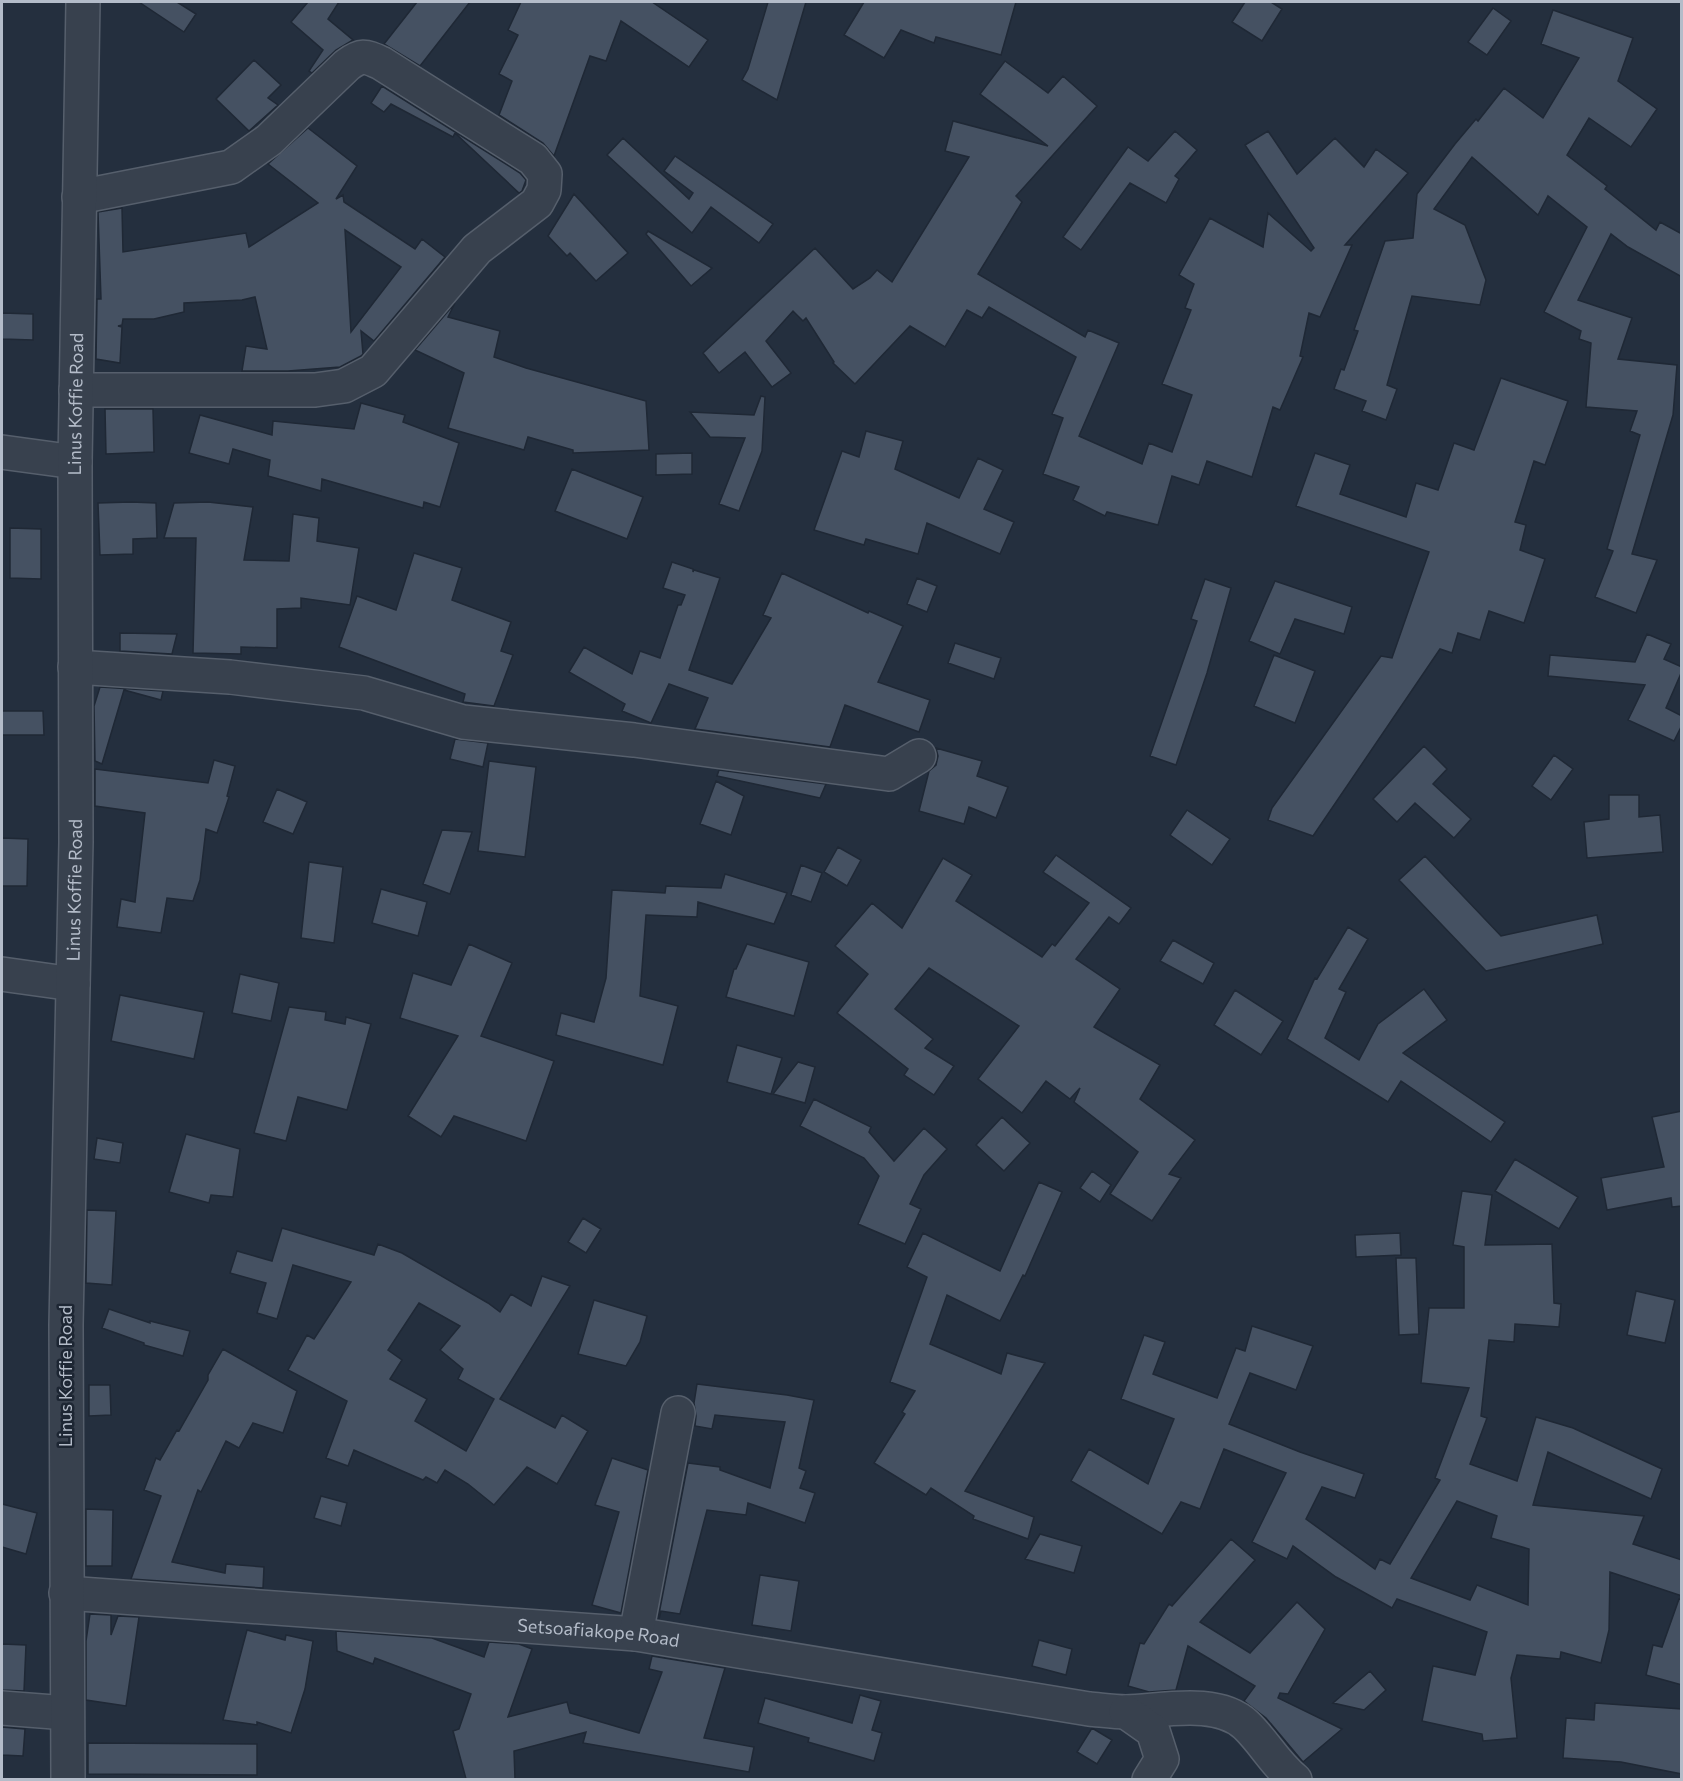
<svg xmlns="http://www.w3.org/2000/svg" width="1683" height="1781" font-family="Commissioner,sans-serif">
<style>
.building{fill:#455162;stroke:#1f2835;stroke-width:1.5;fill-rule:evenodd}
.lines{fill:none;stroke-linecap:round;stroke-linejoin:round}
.minor-casing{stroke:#565f6c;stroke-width:36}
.minor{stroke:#38414e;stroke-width:33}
.labels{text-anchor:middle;stroke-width:5;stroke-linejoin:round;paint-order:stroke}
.street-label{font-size:18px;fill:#b4bcc9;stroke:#1d2633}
</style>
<rect width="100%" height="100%" fill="#242f3e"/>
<!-- building -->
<path class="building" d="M139 2H177L196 14 184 32Z
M308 2H339L328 19 353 40 336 50 312 73 309 71 323 50 291 22Z
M417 2H470L420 66 384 44Z
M521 2H652L708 40 689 67 621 21 606 61 590 56 554 156 543 143 499 115 512 81 499 74 518 35 508 30Z
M768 2H806L777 100 742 80 748 69Z
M864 2H1016L1001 55 936 37 934 43 901 30 884 58 844 35Z
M1245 2H1271L1282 9 1262 41 1232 22Z
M1493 8 1511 21 1487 55 1468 42Z
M1553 10 1633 38 1618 81 1657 109 1631 147 1589 118 1567 155 1607 186 1605 189 1656 230 1660 222 1682 234V277L1628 247 1611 234 1578 300 1632 318 1618 359 1677 365 1673 415 1632 554 1657 560 1636 613 1595 597 1613 551 1607 549 1640 435 1630 431 1637 411 1586 407 1591 343 1579 339 1581 331 1544 312 1587 227 1548 196 1538 215 1472 157 1434 209 1465 225 1486 280 1480 305 1412 296 1387 385 1397 389 1386 420 1362 411 1366 401 1334 389 1341 369 1344 370 1358 331 1354 330 1385 241 1413 238 1417 194 1455 144 1476 119 1478 121 1504 88 1543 118 1579 58 1541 44Z
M254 60 281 85 268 98 278 105 249 131 216 99Z
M1005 61 1048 93 1063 76 1097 106 1016 196 1022 202 978 274 1085 337 1088 330 1119 343 1079 436 1142 464 1149 443 1172 452 1192 395 1162 384 1191 310 1185 308 1194 284 1179 275 1210 218 1263 247 1268 213 1311 251 1314 248 1245 145 1268 131 1297 174 1335 138 1364 167 1376 149 1408 173 1345 245H1352L1320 317 1309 313 1300 356 1303 357 1280 410 1273 407 1252 477 1207 461 1199 485 1172 476 1158 525 1107 512 1105 516 1073 500 1079 487 1043 474 1063 418 1052 414 1076 357 989 307 982 318 967 310 945 347 910 326 855 384 833 363 834 362 806 318 803 321 793 311 766 341 791 373 772 387 745 352 719 373 703 353 815 248 853 289 870 278 877 270 892 282 969 157 945 151 953 121 1048 146 980 94Z
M382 86 520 173 526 180 522 191 519 193 455 133 453 137 391 104 384 112 371 103Z
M308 128 357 166 336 199 343 195 344 202 415 249 422 239 445 257 374 341 361 331 363 354 361 356 340 367 288 371H242L246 346 267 349 255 297 242 300 184 303V312L154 319H123L122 325 118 326 122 327 120 363 96 359 97 299H101L98 212 122 208 123 252 246 233 249 247 318 203 268 164ZM345 230 401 267 351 332Z
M1175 131 1197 150 1175 176 1179 179 1166 203 1130 183 1081 250 1063 237 1128 147 1148 161Z
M623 138 689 199 693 193 664 171 675 156 773 224 759 243 711 207 692 233 607 155Z
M574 194 628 253 596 281 570 253 567 256 548 236Z
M648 231 712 268 691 286 646 234Z
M455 303 448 317 500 331 494 357 526 368 646 401 649 450 573 453V450L528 437 524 450 448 428 464 373 415 350Z
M2 313 33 314V340L2 339Z
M1501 378 1568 401 1545 465 1534 461 1515 522 1526 525 1520 550 1545 559 1524 623 1489 611 1480 640 1458 633 1452 653 1440 649 1313 836 1268 820 1272 808 1381 656 1392 658 1429 552 1296 506 1315 453 1350 465 1340 494 1406 517 1416 483 1438 490 1454 443 1474 450Z
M761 396 765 397 762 451 739 511 719 504 745 438 710 437 690 412 754 415Z
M361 403 405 415 403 422 459 443 440 507 424 502 423 508 322 479 321 491 268 476 270 460 233 449 229 464 189 453 200 415 272 435 273 421 354 429Z
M105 409H153L154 452 106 454Z
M866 431 903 441 895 469 959 498 978 458 1003 470 984 509 1014 522 1000 554 927 523 918 554 866 539 864 545 814 530 842 451 859 457Z
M692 453V474L656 475V454Z
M572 469 643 497 627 539 555 511Z
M131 502 156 503 157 538 133 539V554L100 555 98 503Z
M208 502 253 507 244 560 289 561 293 514 319 518 317 541 359 548 350 605 301 598V608L277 609V648L241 647V654L193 653 196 538H164L174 503Z
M10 528 41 529V579L10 578Z
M414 553 462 568 452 600 511 622 501 651 513 655 494 706 463 702 465 694 339 647 357 596 396 610Z
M672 562 693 569V572L694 570 720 578 689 670 732 684 771 618 763 615 782 573 868 613 869 611 903 626 878 682 930 700 919 732 845 705 830 747 695 729 708 698 669 684 651 723 622 711 625 704 569 672 584 647 632 674 640 651 660 658 678 605H681L685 595 663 588Z
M917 578 937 586 927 612 907 604Z
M1205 579 1231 588 1207 673 1176 765 1150 756 1197 621 1191 619Z
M1275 581 1352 607 1344 634 1295 619 1280 654 1249 641Z
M120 633 177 634 172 654 120 651Z
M1647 634 1671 644 1664 659 1682 667V671L1666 708 1682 716V725L1674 741 1628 720 1645 685 1548 676 1550 655 1635 662Z
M955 643 1001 658 994 679 948 663Z
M1274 655 1315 671 1295 723 1254 706Z
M100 687 163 691 161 700 124 690 102 764 95 761 94 706Z
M2 711H43L44 735H2Z
M455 739 488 743 483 767 450 759Z
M1424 746 1447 769 1433 784 1471 819 1454 838 1415 803 1397 822 1373 799Z
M936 748 982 761 977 776 1008 787 996 818 969 807 964 824 919 811 929 771 936 765 938 756Z
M1554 755 1573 769 1551 800 1532 786Z
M214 760 235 766 227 796 229 797 217 833 206 829 200 880 193 901 167 898 161 933 117 927 121 899 135 902 145 813 95 806V769L208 783Z
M489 761 536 767 525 857 478 851Z
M719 770 826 784 820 798 717 776Z
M716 781 744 796 731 835 700 824Z
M277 789 307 802 293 834 263 822Z
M1609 795H1639V817L1660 815 1663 852 1587 858 1584 822 1609 819Z
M1187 810 1230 839 1212 865 1170 835Z
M442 830 472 832 450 894 423 884Z
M2 838 28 839 27 886H2Z
M838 847 861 860 847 886 824 872Z
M1056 855 1131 908 1119 924 1109 917 1076 959 1120 989 1094 1027 1160 1065 1140 1099 1195 1140 1169 1174 1181 1178 1152 1221 1110 1194 1138 1152 1074 1102 1080 1088 1070 1099 1046 1081 1022 1113 978 1079 1019 1026 929 968 895 1009 933 1039 925 1048 954 1066 934 1095 904 1075 908 1069 837 1013 868 974 835 946 872 903 902 928 943 858 972 875 956 901 1042 957 1052 944 1055 946 1089 903 1043 872Z
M1425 856 1501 936 1597 915 1603 944 1486 971 1399 880Z
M309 862 343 867 334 943 301 938Z
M801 865 822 873 811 902 791 895Z
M725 874 787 893 774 924 698 902 697 917 646 915 640 996 678 1006 663 1065 556 1035 561 1013 594 1022 606 978 612 890 665 893 666 886 721 888Z
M381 889 427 902 418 936 372 923Z
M1348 927 1368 939 1339 989 1346 992 1325 1038 1359 1060 1378 1024 1424 989 1447 1020 1403 1053 1505 1122 1491 1142 1401 1081 1388 1102 1287 1039 1315 978 1317 979Z
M1173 940 1214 963 1203 984 1160 961Z
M469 944 512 963 481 1036 554 1061 526 1141 454 1116 441 1137 408 1116 458 1036 400 1018 413 973 451 985Z
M747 944 809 962 794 1016 726 997 734 969H736Z
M240 974 279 983 271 1021 232 1013Z
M1235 990 1283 1021 1261 1055 1214 1025Z
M120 995 204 1012 194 1059 111 1041Z
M289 1007 326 1012 325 1020 345 1024 346 1017 371 1024 347 1110 298 1097 286 1141 254 1133Z
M737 1045 782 1058 771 1094 727 1082Z
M798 1062 815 1067 805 1103 773 1094Z
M814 1099 871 1127 869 1132 894 1161 924 1128 947 1149 924 1175 910 1204 921 1209 905 1244 858 1224 879 1176 864 1158 800 1126Z
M1682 1111V1206L1672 1207 1671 1198 1607 1210 1601 1178 1664 1167 1652 1117Z
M1002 1117 1030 1143 1004 1171 976 1145Z
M186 1134 240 1149 233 1197 211 1195 209 1203 169 1192Z
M97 1138 123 1143 120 1163 94 1159Z
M1515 1159 1578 1197 1559 1229 1495 1191Z
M1092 1171 1111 1185 1100 1202 1080 1188Z
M1039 1182 1062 1192 1025 1276 1023 1275 1000 1321 947 1295 930 1344 1001 1374 1007 1353 1045 1363 965 1491 1034 1517 1028 1539 973 1519 974 1516 931 1488 926 1495 874 1463 905 1414 902 1412 915 1391 890 1382 927 1277 907 1267 923 1233 1000 1271Z
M1462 1191 1492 1195 1485 1245 1552 1244 1554 1303 1561 1304 1559 1327 1515 1324 1514 1342 1489 1340 1481 1416 1487 1418 1470 1464 1517 1481 1536 1417 1573 1428 1662 1469 1651 1499 1548 1452 1533 1505 1644 1516 1633 1544 1682 1560V1596L1610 1572 1609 1630 1601 1663 1561 1652 1560 1659 1517 1655 1511 1678 1517 1738 1483 1741 1482 1734 1422 1721 1433 1666 1475 1675 1487 1632 1397 1599 1392 1608 1336 1577 1293 1546 1287 1559 1252 1542 1286 1473 1224 1449 1200 1509 1181 1502 1162 1534 1071 1481 1089 1449 1148 1484 1174 1419 1121 1399 1144 1335 1165 1342 1153 1374 1217 1398 1236 1348 1245 1351 1252 1326 1313 1346 1296 1390 1250 1373 1229 1424 1300 1452 1364 1474 1355 1498 1322 1487 1306 1519 1375 1569 1380 1559 1390 1564 1440 1480 1435 1478 1469 1388 1421 1383 1429 1308H1464V1247L1453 1245ZM1457 1501 1497 1516 1491 1538 1529 1549 1528 1605 1477 1585 1470 1600 1411 1578Z
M87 1210 116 1211 112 1285 86 1283Z
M583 1218 601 1229 586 1253 568 1242Z
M282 1228 374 1255 378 1244 402 1253 488 1303 500 1312 511 1294 531 1306 542 1276 570 1286 500 1399 555 1428 562 1415 588 1431 557 1484 527 1467 494 1505 468 1484 445 1470 437 1483 426 1477 423 1480 354 1450 348 1466 326 1458 347 1401 288 1370 307 1335 314 1339 351 1282 293 1265 277 1319 257 1313 266 1283 230 1273 237 1251 272 1261ZM419 1303 460 1326 440 1350 463 1369 458 1379 494 1399 466 1451 415 1421 427 1399 390 1379 402 1360 388 1350Z
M1400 1233 1401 1255 1356 1257 1355 1235Z
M1396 1258H1416L1419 1334 1399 1335Z
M1636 1291 1675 1300 1665 1343 1627 1335Z
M594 1300 647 1316 640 1342 626 1366 578 1354Z
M109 1309 150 1323V1321L190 1331 183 1356 144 1345V1343L102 1328Z
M223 1349 297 1391 283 1433 253 1423 239 1448 226 1441 201 1492 198 1490 172 1562 225 1573 226 1564 264 1567 263 1588 131 1579 161 1496 144 1490 156 1458 160 1460 177 1430 179 1431 208 1380V1375Z
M697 1384 787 1395 814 1400 799 1468 806 1471 800 1488 815 1493 805 1523 748 1503 746 1515 707 1510 680 1614 661 1611 659 1619H658L688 1463 720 1467V1470L770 1488 785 1422 715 1415 712 1429 695 1426 696 1416 694 1403Z
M89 1385H110L111 1415 89 1416Z
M612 1458 648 1470 621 1613 592 1605 619 1512 595 1505Z
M321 1496 347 1503 341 1526 314 1518Z
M2 1504 37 1513 26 1554 2 1547Z
M86 1509 113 1510 112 1566H86Z
M1040 1534 1082 1546 1074 1573 1025 1559Z
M1231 1539 1255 1560 1200 1622 1250 1653 1297 1602 1325 1629 1288 1694 1280 1693 1278 1698 1342 1729 1303 1762 1266 1718 1244 1701 1255 1686 1188 1646 1176 1690 1149 1692 1128 1686 1140 1643 1144 1644 1169 1604 1172 1606Z
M760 1575 799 1581 791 1631 752 1625Z
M1679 1599 1682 1600V1685L1646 1675 1653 1645 1662 1647Z
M90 1614 111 1615V1635L118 1616 139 1617 126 1706 86 1700V1641Z
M247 1630 285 1640 286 1635 313 1641 305 1689 291 1733 257 1722V1725L223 1720Z
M336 1631 432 1638 484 1657 489 1642 519 1644 532 1649 508 1717 567 1702 570 1713 639 1733 662 1672 649 1669 652 1656 725 1668 704 1738 754 1747 749 1772 583 1743 586 1732 514 1751 515 1779H466L453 1731 459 1729 471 1694 375 1658 373 1664 337 1651Z
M1039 1640 1072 1649 1066 1675 1032 1666Z
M2 1644 26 1645 24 1691 2 1690Z
M1370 1671 1386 1690 1364 1710 1333 1703Z
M860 1695 881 1701 872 1730 882 1733 874 1761 808 1742 809 1738 758 1723 765 1698 852 1723Z
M1595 1703 1682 1709V1774L1621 1762 1563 1758 1566 1718 1594 1720Z
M2 1727 25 1729 23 1756 2 1755Z
M1092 1728 1112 1740 1097 1764 1077 1752Z
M88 1743 257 1744V1775L88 1774Z"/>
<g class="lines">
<defs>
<g id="minor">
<path d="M76 390H315L344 386 373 371 477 249 537 203 544 190 545 174 533 159 381 63C365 56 362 54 347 65L269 140 231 167 79 197"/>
<path d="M2 452 75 462"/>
<path d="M75 667 230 677 364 693 463 722 634 740 889 774 919 756"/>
<path d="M2 974 73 984"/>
<path id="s1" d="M66 1593 636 1634 1089 1709C1101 1710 1114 1712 1126 1712 1162 1711 1217 1698 1246 1725 1264 1742 1275 1764 1295 1780"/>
<path d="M636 1634 678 1413"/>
<path d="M2 1708 67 1713"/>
<path d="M1126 1712 1153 1731 1162 1759 1149 1780"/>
<path id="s2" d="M68 1780 66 1325 76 842 75 462 83 2"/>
</g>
</defs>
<!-- minor casing -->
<use href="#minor" class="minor-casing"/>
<!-- minor -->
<use href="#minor" class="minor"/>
</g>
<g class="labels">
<!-- street labels -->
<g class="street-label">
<text dy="6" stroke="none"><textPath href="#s2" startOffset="1376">Linus Koffie Road</textPath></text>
<text dy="6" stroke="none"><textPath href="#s2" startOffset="890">Linus Koffie Road</textPath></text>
<text transform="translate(66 1376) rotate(-90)" y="6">Linus Koffie Road</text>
<text dy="6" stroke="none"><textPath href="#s1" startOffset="534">Setsoafiakope Road</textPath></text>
</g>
</g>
<!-- border -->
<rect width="1683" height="1781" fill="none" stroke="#b4bcc9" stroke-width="6"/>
</svg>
